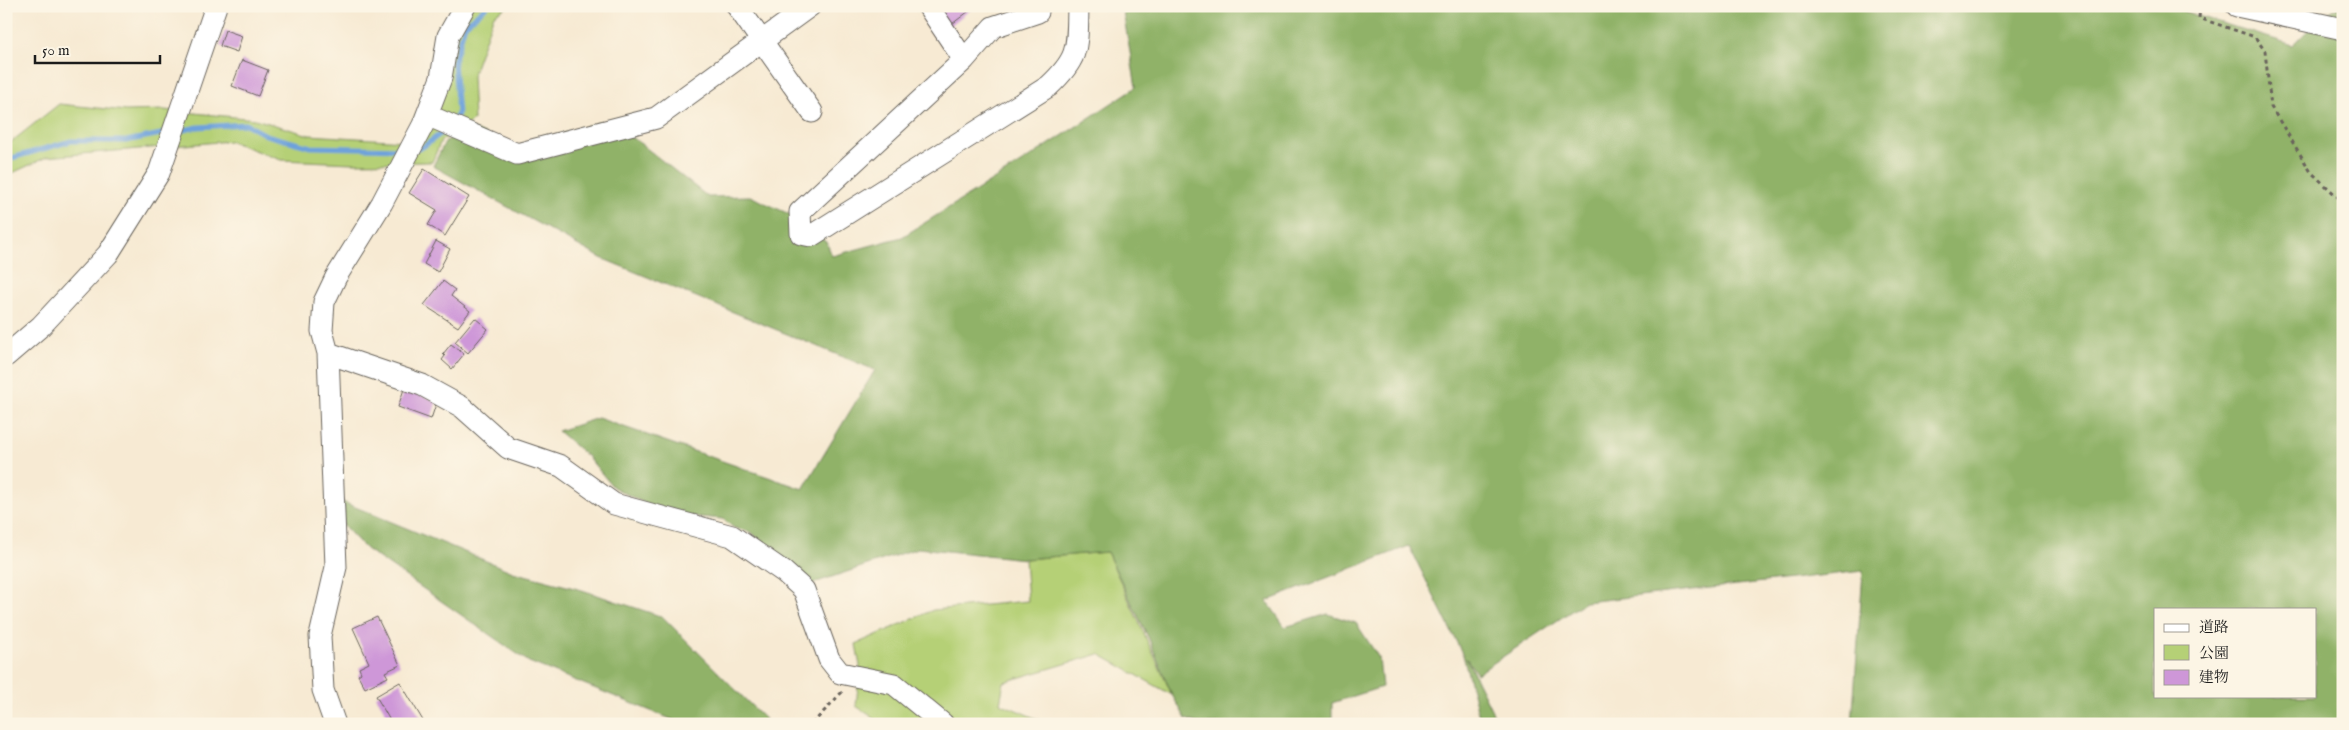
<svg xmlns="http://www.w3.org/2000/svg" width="2349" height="730" font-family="'IM FELL English','Noto Serif JP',serif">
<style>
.green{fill:#b5d076;stroke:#687649}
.forest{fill:#90b267;stroke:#566742;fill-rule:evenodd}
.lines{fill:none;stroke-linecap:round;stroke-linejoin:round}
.stream{stroke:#6ea2db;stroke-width:5}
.building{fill:#ce97d8}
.minor-casing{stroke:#69645c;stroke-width:23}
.path{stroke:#69645c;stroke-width:3;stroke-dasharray:4 4;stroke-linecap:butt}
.minor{stroke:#fff;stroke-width:21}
</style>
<rect width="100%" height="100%" fill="#fcf5e5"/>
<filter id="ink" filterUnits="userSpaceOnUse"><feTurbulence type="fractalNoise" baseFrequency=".02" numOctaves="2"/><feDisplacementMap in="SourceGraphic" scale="10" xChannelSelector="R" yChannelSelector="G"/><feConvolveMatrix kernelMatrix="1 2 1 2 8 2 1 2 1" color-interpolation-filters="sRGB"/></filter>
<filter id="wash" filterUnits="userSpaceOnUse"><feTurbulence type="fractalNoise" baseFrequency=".0096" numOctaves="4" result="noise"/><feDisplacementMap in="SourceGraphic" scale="20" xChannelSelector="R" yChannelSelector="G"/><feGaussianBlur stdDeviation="1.12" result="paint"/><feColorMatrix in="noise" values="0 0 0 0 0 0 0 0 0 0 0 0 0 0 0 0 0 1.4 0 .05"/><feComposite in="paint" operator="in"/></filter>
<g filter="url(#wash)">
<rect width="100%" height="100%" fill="#f7ead3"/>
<!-- green -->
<path class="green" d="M471 6H508L494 15 472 76 474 120 441 141 432 162 353 163 281 160 230 141 47 157 6 176V146L59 104 126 111 164 110 255 119 309 135 404 141 453 35Z
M1107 552 1172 695 1099 654 1004 682 1000 703 1049 724H883L856 706 860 666 856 644 933 610 1028 601 1025 559Z"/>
<!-- forest -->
<path class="forest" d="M1122 6H2166L2293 45C2304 35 2329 6 2343 6V724H1852L1863 571 1585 602 1477 674 1466 658 1496 719 1512 724H1481L1463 655 1409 546 1267 601 1285 627 1328 614 1356 623 1379 658 1382 687 1332 703V724H1243L1237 722 1232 724H1199L1186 719 1172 695 1149 639 1107 552 1025 559 918 548 811 584 751 532 734 528 723 519 665 514 613 487 588 457 558 431 598 418 803 489 875 370 601 258 433 166 445 142 468 127 517 148 600 122 636 140 708 197 750 196 800 219 827 243 832 256 902 237 1030 157 1136 87ZM2155 609H2315V696H2155Z
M343 502 513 572 582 590 663 617 770 724H677L676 721 529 662 366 549 343 525Z"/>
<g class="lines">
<!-- stream -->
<path class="stream" d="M454 120 458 114 454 62 465 25 487 6
M179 131 198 127 246 124 266 135 311 147 403 149
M417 148 423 147 447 129
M6 164 12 158 71 141H126L166 133"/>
</g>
<g id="blocks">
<!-- building -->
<path class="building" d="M934 6H971L973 8 948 27Z
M225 30 242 36 237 52 220 46Z
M242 60 268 70 258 96 232 86Z
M424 169 469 197 445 236 428 225 437 210 409 193Z
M436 241 450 249 438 272 424 264Z
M443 281 455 290 451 296 470 311 458 327 424 305Z
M475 318 488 329 468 353 455 342Z
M451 344 464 354 452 369 442 360 445 356 443 354Z
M404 389 437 401 431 419 398 407Z
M377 617 400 665 385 672 388 677 365 688 358 675 361 673 359 668 369 663 353 628Z
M400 682 425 724H392L376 696Z"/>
</g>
</g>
<g filter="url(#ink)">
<use href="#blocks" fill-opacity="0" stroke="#69645c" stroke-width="1"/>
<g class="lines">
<defs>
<path id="minor" d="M737 6 812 112
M928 6 964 60 993 27 1038 12V6
M2237 6 2343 29
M964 60 800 212 801 234 811 236 1049 86C1080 57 1077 47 1078 6
M427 115 517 154 656 118 810 6
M328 353 422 385 462 407 508 448 561 466 614 504 732 536 784 572 804 590 829 659 840 673 894 684 943 724
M6 356 41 326 108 254 159 173 216 6
M335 724 323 690 320 636 336 567 328 353 322 331 324 302 336 277 382 203 423 125 441 78 448 36 465 6"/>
</defs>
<!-- minor casing -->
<use href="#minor" class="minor-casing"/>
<!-- path -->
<path class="path" d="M2200 6 2199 18 2255 37 2265 51 2271 107 2311 172 2343 202
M812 724 843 691"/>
<!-- minor -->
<use href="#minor" class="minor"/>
</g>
</g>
<!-- margin -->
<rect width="2349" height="730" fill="none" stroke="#fcf5e5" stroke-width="25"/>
<!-- legend -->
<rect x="2154" y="608" width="162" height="90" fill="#fcf5e5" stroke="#a29e95"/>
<rect x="2164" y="624" width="25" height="8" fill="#ffffff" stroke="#a29e95"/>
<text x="2199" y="632" font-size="15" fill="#1c1c1c">道路</text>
<rect x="2164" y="645" width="25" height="15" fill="#b5d076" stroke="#a29e95"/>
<text x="2199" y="658" font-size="15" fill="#1c1c1c">公園</text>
<rect x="2164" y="670" width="25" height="15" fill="#ce97d8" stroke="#a29e95"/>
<text x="2199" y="682" font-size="15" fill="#1c1c1c">建物</text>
<!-- scale -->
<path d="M35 55v8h125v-8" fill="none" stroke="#1c1c1c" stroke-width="2.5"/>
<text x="42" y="55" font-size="15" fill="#1c1c1c" stroke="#fcf5e5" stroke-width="4" paint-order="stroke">50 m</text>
</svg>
